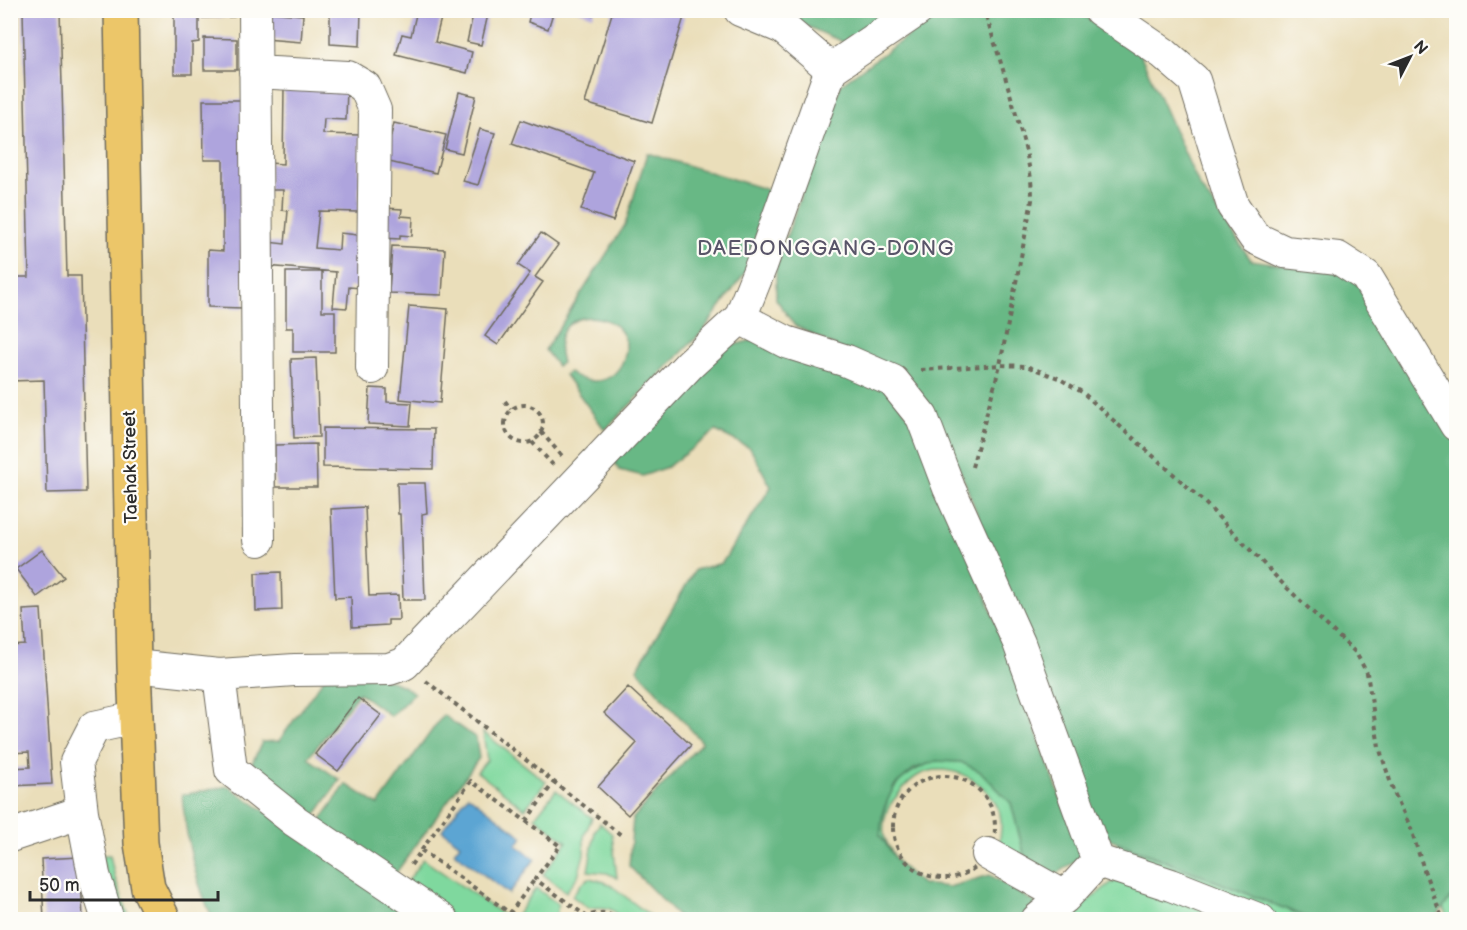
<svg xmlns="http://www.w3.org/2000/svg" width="1467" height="930" font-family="'Balsamiq Sans',sans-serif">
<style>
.green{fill:#7fd89e;stroke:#558264;stroke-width:1.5}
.forest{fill:#67b885;stroke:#497258;stroke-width:1.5}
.water{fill:#5ca5d3;stroke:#44687f;stroke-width:1.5}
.building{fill:#aea4dd}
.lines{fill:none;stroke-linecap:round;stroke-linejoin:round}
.minor-casing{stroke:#6e6a5d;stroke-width:34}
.major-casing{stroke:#6e6a5d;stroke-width:36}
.path{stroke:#6e6a5d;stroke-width:4;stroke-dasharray:4.5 4.5;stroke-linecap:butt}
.minor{stroke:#fff;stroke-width:32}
.major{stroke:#ecc669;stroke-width:33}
.labels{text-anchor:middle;stroke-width:4.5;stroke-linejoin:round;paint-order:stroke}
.street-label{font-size:18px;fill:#2b2b2b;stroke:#fdfcf7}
.quarter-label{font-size:21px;letter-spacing:1.5px;fill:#595569;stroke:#fdfcf7}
</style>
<rect width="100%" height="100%" fill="#fdfcf7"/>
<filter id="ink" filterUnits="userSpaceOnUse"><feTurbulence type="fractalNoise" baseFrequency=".0167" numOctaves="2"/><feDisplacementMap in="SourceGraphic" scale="12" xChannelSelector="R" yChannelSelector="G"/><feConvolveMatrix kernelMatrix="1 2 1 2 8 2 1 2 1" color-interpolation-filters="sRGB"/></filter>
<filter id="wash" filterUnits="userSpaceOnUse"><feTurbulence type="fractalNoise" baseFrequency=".008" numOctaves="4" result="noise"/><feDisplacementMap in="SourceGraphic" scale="24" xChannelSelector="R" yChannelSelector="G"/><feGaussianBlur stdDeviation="1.35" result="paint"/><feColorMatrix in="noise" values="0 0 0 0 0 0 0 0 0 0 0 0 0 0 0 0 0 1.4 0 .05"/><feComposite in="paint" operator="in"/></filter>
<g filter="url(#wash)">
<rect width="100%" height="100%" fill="#eadeba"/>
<!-- green -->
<path class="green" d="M483 732 546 782 525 809 477 772 487 760Z
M936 761 961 762 981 772 1011 803 1027 865 998 850C1000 839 1003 825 1000 814 991 783 949 759 919 775 910 780 902 789 896 797 887 807 882 821 884 835 886 844 894 855 899 864L880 835C885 792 895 776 936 761Z
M556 790 592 818 584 836V854L578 876 566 892 543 874 567 842 535 817Z
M600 823 612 834 617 878 607 873 588 871 595 831Z
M1118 843 1311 919H1276L1116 856 1113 851Z
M101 855H110L115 878 130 919H116Z
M423 859 509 919H456L405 885Z
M589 878 605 882 612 886 654 919H621C612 905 602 907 588 908L572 896 581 884Z
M1122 879 1232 920H1064L1111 883Z
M536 888 558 904 556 919H514Z
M1451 897 1456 898V919H1448L1443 908Z"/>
<!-- forest -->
<path class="forest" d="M881 10 887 13 845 43 772 11Z
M943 11H1076L1138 49 1199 185 1251 260 1348 274 1381 308 1456 443V898L1451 897 1437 916 1403 920 1311 919 1110 839 1094 816 962 475 931 410 838 348 794 325 776 299V266L841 84Z
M647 153 775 192 750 266 702 332 605 430 565 375 569 372C586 384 609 386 621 365 650 310 542 294 562 363L557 366 545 350 625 225Z
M756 339 890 390 916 426 982 585 1082 856 1053 877 1027 865 1011 803 981 772 961 762 936 761 914 769 894 786 883 811 880 835 899 864 922 884 949 887 990 875 1039 905 1021 920 681 919 629 866 633 818 702 742 637 669 695 570 722 563 771 487 750 448 716 431 667 467 643 476 619 470 612 457 719 349Z
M327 674C359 676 387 673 414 693L391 716 359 693 308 758 340 780 310 823 247 774 262 742 279 741Z
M443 715 476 738 479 758 393 877 316 827 346 784 378 805Z
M228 786 424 919H213C194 880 186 838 182 795Z"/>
<!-- water -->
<path class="water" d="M468 795 523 837 516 845 535 859 509 894 454 852 460 844 442 830Z"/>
<g id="blocks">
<!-- building -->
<path class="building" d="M23 10H60L67 276H81L86 492 47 493 44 380 10 381V277H29Z
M174 10H234V17L199 18V42L192 43V74H174Z
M330 10H361L360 46 330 44Z
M417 10H443L435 42 472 52 467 73 396 55 402 34 411 36Z
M474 10H489L481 45 467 42Z
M531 10H554L548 29 528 22Z
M576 10H595L593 16Z
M613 10H664L684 17 652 123 585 103Z
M267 12 303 15 301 42 265 39Z
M204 38 237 39V70H204Z
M284 87 347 88 346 120 324 119 323 134 360 135 359 212 319 211 315 248 339 250 340 233 367 236 362 288 349 287 347 308 333 307 336 272 266 266 268 242 285 244 288 211 282 210 283 190H269V163L283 164Z
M459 92 476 96 462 153 445 149Z
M203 100H243L244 308 208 307V250L223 251V160H204Z
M521 120 634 161 613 221 581 210 594 173 512 144Z
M394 123 446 135 436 173 385 161Z
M480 129 495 133 478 185 463 181Z
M384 208 402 209 401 216 413 217 412 236 400 235V239L382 238Z
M541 233 558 245 535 277 543 282 498 345 485 336 530 273 518 265Z
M392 246 445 249 442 295 389 293Z
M286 272H322V311H335V352H293V328H286Z
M409 306 448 309 440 403 400 399Z
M316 358 319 437 294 438 291 359Z
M370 388 387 389V402L412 403 410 426 368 424Z
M323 428 434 429 433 469 323 467Z
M316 444 317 487H275V445Z
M397 483H425L427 513 422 514 425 600H403L400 514H398Z
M365 507 369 596 398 595 399 620H388V625L352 627 351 597 335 598 331 509Z
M42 550 64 577 37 597 16 569Z
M281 572 282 610 256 611 255 573Z
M41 609 52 784 10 786V768L30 767 29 752 10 753V646L25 645 23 610Z
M628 687 691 745 628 815 598 787 637 743 604 713Z
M358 698 381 715 338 771 315 754Z
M80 857 83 920H44L41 859Z"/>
</g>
</g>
<g filter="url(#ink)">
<use href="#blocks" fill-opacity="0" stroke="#6e6a5d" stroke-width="1.5"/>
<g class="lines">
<defs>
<path id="minor" d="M255 10 259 540
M740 10 783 28 831 69
M1100 10 1163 53 1194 80 1233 206 1255 238 1285 252 1338 258 1366 276 1456 425
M255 72 348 77 365 87 375 110 372 368
M740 318 786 342 847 361 893 381 922 417 949 488 1019 643 1098 861
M134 666 219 675 231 770 295 821 442 920
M219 675 295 670 389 669 404 664 690 364 740 318 762 263 831 69 918 10
M82 812 94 875 108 920
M10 836 82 812 76 762 94 727 136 718
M988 854 1065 897
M1037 920 1065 897 1098 861 1171 885 1260 920"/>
<path id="major" d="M121 10 134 666 141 843 148 888 164 920"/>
</defs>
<!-- minor casing -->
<use href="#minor" class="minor-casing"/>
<!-- major casing -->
<use href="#major" class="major-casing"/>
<!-- path -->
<path class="path" d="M921 370 1000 365 1026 366 1058 378 1082 392 1201 499 1286 587 1356 653 1367 673 1379 747 1394 793 1410 826 1425 873 1443 920
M505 401 511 409
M505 424a19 19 0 1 1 38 0a19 19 0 1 1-38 0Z
M541 432 563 457
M532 442 553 465
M972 467 1000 365 1032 200C1032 170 1025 147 1017 118 1007 82 996 46 984 10
M426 681 621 835
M893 827a51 51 0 1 1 102 0a51 51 0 1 1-102 0Z
M526 821 554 782
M421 850 510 913 535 879
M411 865 471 781 560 846 535 879 586 916
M586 920V916C598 913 607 909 615 920"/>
<!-- minor -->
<use href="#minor" class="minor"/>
<!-- major -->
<use href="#major" class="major"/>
</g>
</g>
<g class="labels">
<!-- street labels -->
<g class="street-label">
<text transform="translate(130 467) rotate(-91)" y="6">Taehak Street</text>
</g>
<!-- quarter labels -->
<g class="quarter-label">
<text x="826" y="255">DAEDONGGANG-DONG</text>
</g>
</g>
<!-- margin -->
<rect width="1467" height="930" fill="none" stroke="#fdfcf7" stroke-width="36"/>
<!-- north arrow -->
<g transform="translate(1410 57) rotate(48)" stroke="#fdfcf7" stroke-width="4.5" paint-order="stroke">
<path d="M0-4.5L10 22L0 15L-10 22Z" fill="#2b2b2b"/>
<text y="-9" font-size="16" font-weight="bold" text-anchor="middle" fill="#2b2b2b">N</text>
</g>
<!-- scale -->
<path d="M30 891v9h188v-9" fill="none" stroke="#2b2b2b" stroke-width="3"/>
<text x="39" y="891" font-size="18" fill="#2b2b2b" stroke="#fdfcf7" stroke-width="4.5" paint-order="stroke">50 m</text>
</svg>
